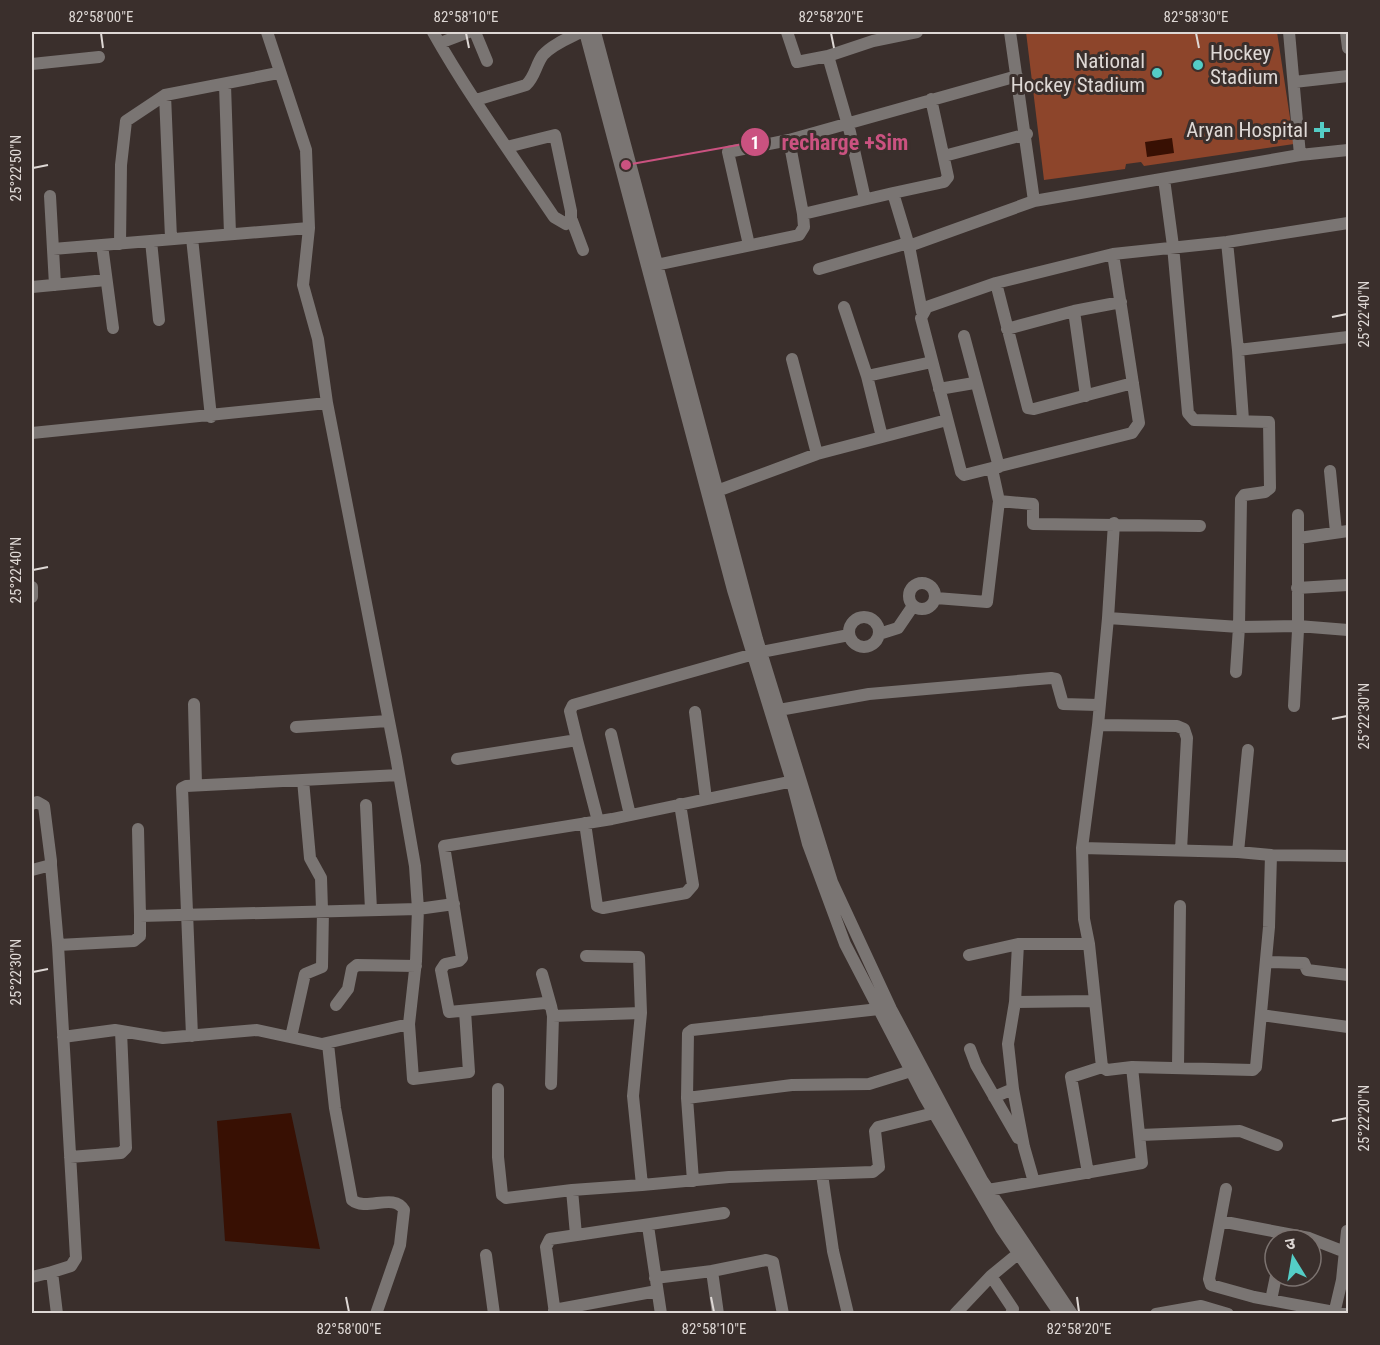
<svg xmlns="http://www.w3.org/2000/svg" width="1380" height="1345" font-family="'Roboto Condensed','Noto Sans Devanagari',sans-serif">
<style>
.green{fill:#8d452b}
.water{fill:#381003}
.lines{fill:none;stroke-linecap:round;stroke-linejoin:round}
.minor{stroke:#7a7573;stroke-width:12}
.ticks{fill:none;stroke:#ded8d5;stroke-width:2}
.poi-dot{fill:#54cdc6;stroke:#3a2f2c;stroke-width:2}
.labels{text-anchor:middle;stroke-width:6;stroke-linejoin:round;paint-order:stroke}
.poi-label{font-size:21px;fill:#ded8d5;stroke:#3a2f2c;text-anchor:end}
.leader{fill:none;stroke:#ca5280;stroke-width:2}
.callout-dot{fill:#ca5280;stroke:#3a2f2c;stroke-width:2}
.mark-label{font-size:18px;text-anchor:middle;font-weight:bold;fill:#fff}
.callout-label{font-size:22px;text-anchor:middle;font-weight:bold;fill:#ca5280;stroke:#3a2f2c;stroke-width:6;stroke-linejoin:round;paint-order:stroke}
.neatline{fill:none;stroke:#ded8d5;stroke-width:2}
.ticks-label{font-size:15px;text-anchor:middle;fill:#ded8d5}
</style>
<rect width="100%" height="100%" fill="#3a2f2c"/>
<!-- green -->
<path class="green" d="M1026 32H1277L1294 144 1144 166 1141 162 1126 164 1125 169 1044 180Z"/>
<!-- water -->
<path class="water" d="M1172 138 1174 153 1147 157 1145 142Z
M291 1113 320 1249 225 1241 217 1121Z"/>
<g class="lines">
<!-- minor -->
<path class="minor" d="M267 32 306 150 309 228 303 285 318 339 327 403
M433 32C469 96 513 156 554 217L566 224 571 218V211L555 135 507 147
M475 32 487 61
M585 32 733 590 792 782 808 844 845 944 924 1096 1001 1228 1060 1314
M595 32 757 639 832 882 891 1009 982 1180 1072 1314
M787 32 797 62 828 56
M1010 32 1034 201
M1289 32 1300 155
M1346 32 1348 48
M440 43 469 32
M32 64 99 57
M1294 82 1348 76
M225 85 230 234
M165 95 171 238
M476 100 526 85C535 77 536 64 543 55 553 44 569 38 581 32
M789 140 803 214
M944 156 1027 134
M893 193 944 182 948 177 931 99
M50 196 55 285
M865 199 850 132 828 56 873 41 917 32
M571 218 583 250
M192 238 211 417
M151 241 159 320
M1227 242 1238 350
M120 244 121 165 126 121 165 95 278 73
M102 245 113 328
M749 245 728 152 789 140 1017 76
M909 246 922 312
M53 249 309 228
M1113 254 1139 423 1132 433 964 475 961 472 921 318 927 307 996 283Z
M1113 254 1227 242 1348 223
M656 265 799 235 804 227 803 214 893 193 909 246 1034 201 1300 155 1348 150
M819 269 908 243
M996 283 1028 408 1034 409 1133 383
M32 287 106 280
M844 307 867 376 882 437
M1074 311 1086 396
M1007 329 1074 311 1121 302
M964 336 999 467
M792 359 817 454
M867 376 932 362
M939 389 974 383
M1243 420 1238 350 1348 337
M32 433 327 403 396 757 415 866 418 909 454 904
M1330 471 1336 532
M717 491 817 454 947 420
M999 501 1033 504V524L1200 526
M1299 538 1348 531
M909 596a13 13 0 1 1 26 0a13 13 0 1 1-26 0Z
M32 587V597
M1297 588 1348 585
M936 598 987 602 999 501 992 469
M849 632a15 15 0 1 1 30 0a15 15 0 1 1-30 0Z
M1108 618 1114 523
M879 634 898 628 913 606
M1236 672 1239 627 1298 626 1348 630
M194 704 196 785
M1294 706 1298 630V515
M779 710 869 694 1051 678 1056 679 1063 704 1098 705
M695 712 706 799
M1098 725 1108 618 1239 627 1241 499 1244 495 1265 492 1270 488 1269 422 1194 420 1188 413 1173 246 1164 179
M296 727 388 721
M611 734 630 815
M577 740 570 711 573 705 761 652 849 635
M457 759 577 740 598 821
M303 780 310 858 321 878 322 910
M32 804 37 802 44 806 51 861V865L32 870
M366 805 371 910
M585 823 597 906 603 908 686 893 693 885 680 804
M138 829 140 916
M1082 848 1098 725 1177 726 1184 729 1187 738 1181 850
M1238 852 1248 750
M1271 855 1348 856
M51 865 58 945 76 1258 71 1266 52 1272
M58 945 134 941 140 936V916L418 909 416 961 409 1024 413 1079 469 1072 465 1011
M969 955 1018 944H1089
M586 956 639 957 641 1013
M1267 962 1304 963 1307 970 1348 975
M542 974 551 1006
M1015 1002 1095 1001
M336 1005 348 989 352 969 357 965 416 966
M1261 1015 1348 1027
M192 1036 182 788 186 786 399 775
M63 1037 115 1030 163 1038 257 1030 322 1044 409 1024
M291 1037 305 974 322 967 323 910
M328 1044 335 1108 352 1200C366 1212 394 1192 404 1210L400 1245 376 1314
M970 1049 976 1065 1018 1138
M1178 1067 1180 906
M551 1084 553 1016
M498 1089V1157L502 1195 506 1198 572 1190
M1013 1089 1008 1044 1015 1002 1018 944
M994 1097 1013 1089 1024 1147 1034 1182
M687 1098 792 1085 869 1084 911 1071
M1140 1135 1240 1131 1277 1145
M70 1157 121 1153 126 1148 121 1031
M1088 1173 1071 1077 1102 1067
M822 1174 833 1251 848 1314
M693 1181 687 1098 688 1033 692 1030 879 1009
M642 1185 729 1177 873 1172 879 1167 875 1131 878 1127 934 1113
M1226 1189 1209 1279 1211 1285 1254 1297 1345 1314
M988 1190 1142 1163 1132 1067 1253 1070 1256 1067 1269 927 1271 855 1238 852 1082 848 1084 919 1089 944 1102 1067 1107 1070 1132 1067
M1220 1221 1309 1238 1345 1252
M648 1226 661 1314
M576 1235 572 1190 642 1185 633 1096 641 1013 553 1016 551 1006 545 1003 449 1012 441 970 445 964 459 961 462 958 444 846 612 819 798 780
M486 1255 494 1314
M991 1276 1013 1309 1011 1314
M32 1277 52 1272 57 1314
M655 1278 712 1271
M1271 1300 1276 1276
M554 1310 657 1291
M555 1314 546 1247 550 1239 724 1213
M718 1314 712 1271 766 1260 773 1262 783 1314
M955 1314 991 1276 1019 1253
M1156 1314 1201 1306 1228 1314
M1334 1314 1342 1280 1347 1231"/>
</g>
<!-- ticks -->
<path class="ticks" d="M101 33 103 48M466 33 469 48M831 33 834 48M1196 33 1199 48M33 168 48 165M1332 317 1347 314M33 570 48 567M1332 719 1347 716M33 972 48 969M1332 1121 1347 1118M346 1297 349 1312M711 1297 714 1312M1077 1297 1079 1312"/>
<!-- markers -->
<g class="poi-dot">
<circle cx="1198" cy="65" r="6"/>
<circle cx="1157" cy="73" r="6"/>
<path d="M1319 121h6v6h6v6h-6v6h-6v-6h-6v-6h6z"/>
</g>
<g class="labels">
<!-- poi labels -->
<g class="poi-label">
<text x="1210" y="60" text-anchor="start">Hockey<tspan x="1210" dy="24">Stadium</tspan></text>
<text x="1145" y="68">National<tspan x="1145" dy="24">Hockey Stadium</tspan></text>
<text x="1308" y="137">Aryan Hospital</text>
</g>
</g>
<!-- callouts -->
<path class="leader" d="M626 165L755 142"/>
<g class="callout-dot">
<circle cx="626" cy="165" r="6"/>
<circle cx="755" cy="142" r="15"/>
</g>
<g class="mark-label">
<text x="755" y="149">1</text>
</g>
<g class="callout-label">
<text x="845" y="150">recharge +Sim</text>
</g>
<!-- border -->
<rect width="1380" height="1345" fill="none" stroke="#3a2f2c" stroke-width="66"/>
<!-- north arrow -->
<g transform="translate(1293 1258) rotate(349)"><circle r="28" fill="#3a2f2c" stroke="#7c7370" stroke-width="1.5"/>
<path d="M0-4.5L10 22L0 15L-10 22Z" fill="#54cdc6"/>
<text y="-9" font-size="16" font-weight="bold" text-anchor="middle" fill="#ded8d5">उ</text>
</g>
<rect x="33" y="33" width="1314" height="1279" class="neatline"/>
<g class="ticks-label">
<text x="101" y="22">82°58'00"E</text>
<text x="466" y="22">82°58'10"E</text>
<text x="831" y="22">82°58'20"E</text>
<text x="1196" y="22">82°58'30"E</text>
<text transform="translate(16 168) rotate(-90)" y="5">25°22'50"N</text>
<text transform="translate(1364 314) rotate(-90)" y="5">25°22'40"N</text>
<text transform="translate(16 570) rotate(-90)" y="5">25°22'40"N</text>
<text transform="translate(1364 716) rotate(-90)" y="5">25°22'30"N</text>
<text transform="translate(16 972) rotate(-90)" y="5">25°22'30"N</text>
<text transform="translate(1364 1118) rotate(-90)" y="5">25°22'20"N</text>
<text x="349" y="1334">82°58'00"E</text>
<text x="714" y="1334">82°58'10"E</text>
<text x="1079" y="1334">82°58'20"E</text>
</g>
</svg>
